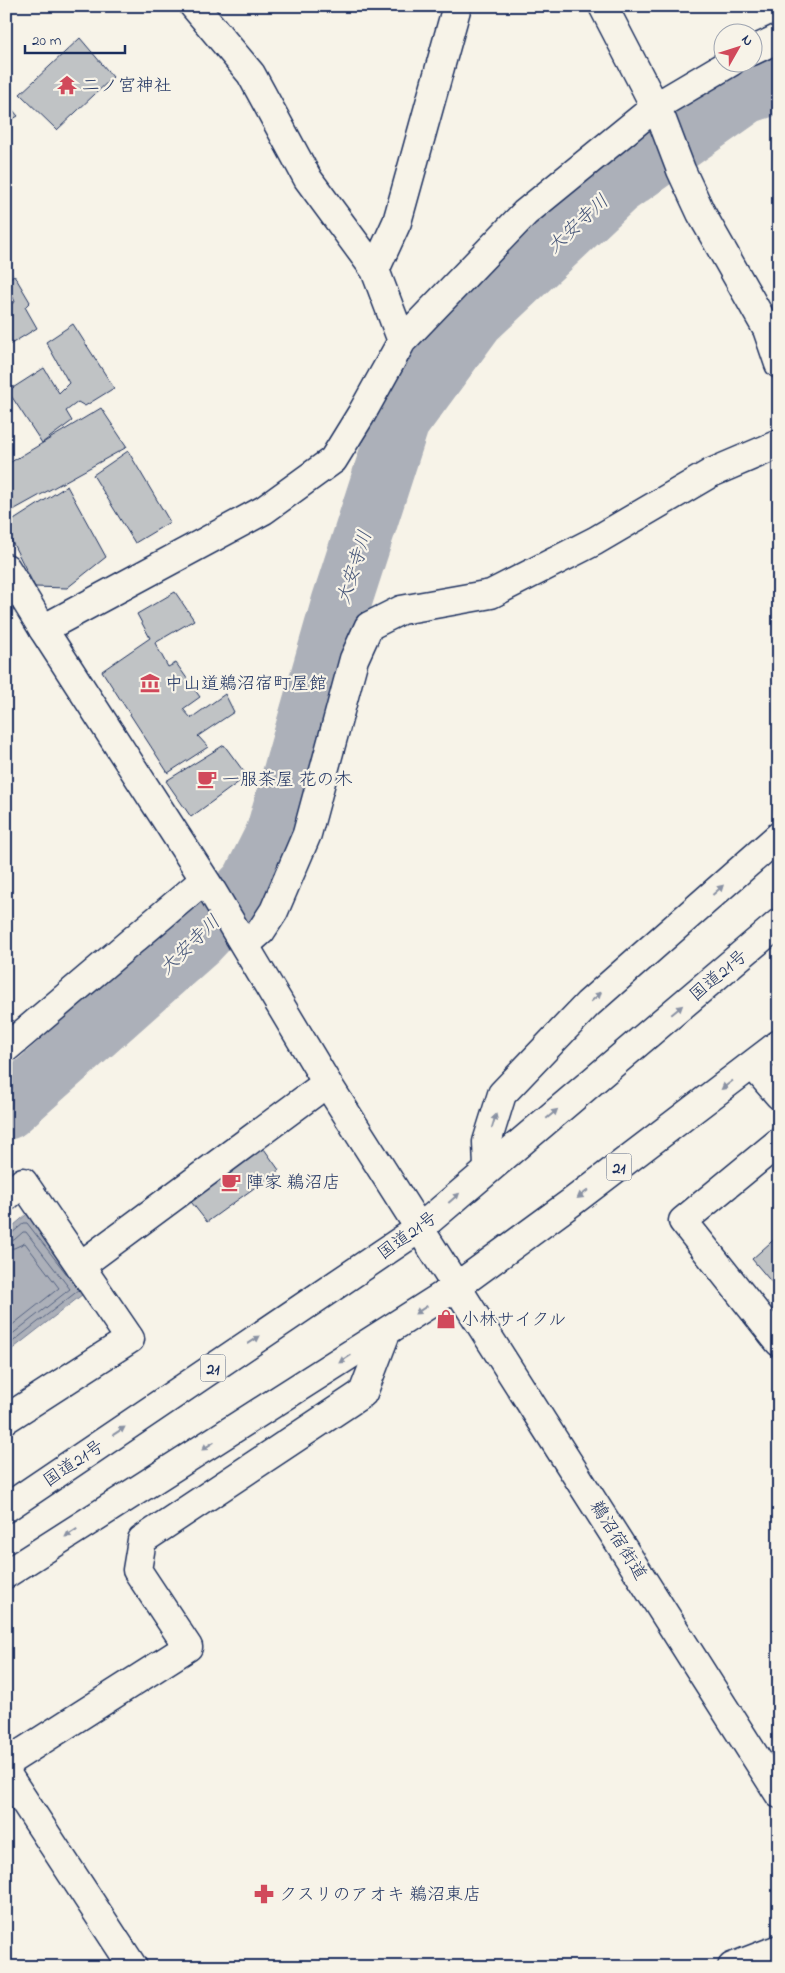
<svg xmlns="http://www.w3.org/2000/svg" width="785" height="1973" font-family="'Indie Flower','Klee One',sans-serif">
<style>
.water{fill:#acb0b9;stroke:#727c95}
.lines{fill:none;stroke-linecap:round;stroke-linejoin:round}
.shore{stroke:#556382;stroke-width:1}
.river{stroke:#acb0b9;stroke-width:60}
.building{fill:#c0c3c5;stroke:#1b2f5e}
.street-casing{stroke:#1b2f5e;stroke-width:31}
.secondary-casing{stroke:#1b2f5e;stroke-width:31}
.highway-casing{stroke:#1b2f5e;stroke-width:31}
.street{stroke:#f7f3e8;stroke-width:28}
.secondary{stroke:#f7f3e8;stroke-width:28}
.highway{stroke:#f7f3e8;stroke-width:28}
.oneway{fill:#8991a3}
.labels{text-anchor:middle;stroke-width:4.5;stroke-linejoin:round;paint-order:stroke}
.shield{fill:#f7f3e8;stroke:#5d6a87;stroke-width:1}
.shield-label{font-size:16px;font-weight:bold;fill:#1b2f5e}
.poi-label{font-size:18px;fill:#1b2f5e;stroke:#f7f3e8;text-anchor:start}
.street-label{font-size:18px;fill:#1b2f5e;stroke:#f7f3e8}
.water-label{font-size:19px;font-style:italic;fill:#465679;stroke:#f7f3e8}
</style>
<rect width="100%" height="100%" fill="#f7f3e8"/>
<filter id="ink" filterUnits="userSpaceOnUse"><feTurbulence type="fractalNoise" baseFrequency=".02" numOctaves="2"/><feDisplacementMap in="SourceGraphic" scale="10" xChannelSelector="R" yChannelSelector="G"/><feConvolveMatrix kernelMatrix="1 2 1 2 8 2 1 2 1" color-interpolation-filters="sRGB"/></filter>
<g filter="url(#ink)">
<!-- water -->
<path class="water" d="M27 1214 87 1291 6 1354V1232Z"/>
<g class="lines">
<!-- shore -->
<path class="shore" d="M6 1235 11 1234 24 1223H27L72 1281
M6 1242 14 1240 23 1232H26L70 1289 6 1339
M6 1249 14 1248 25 1243 59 1288 6 1330
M6 1347 79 1290"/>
<!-- river -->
<path class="river" d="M6 1110 197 940 251 883 275 835 341 604 400 421 475 319 616 186 746 94 779 83"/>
</g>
<!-- building -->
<path class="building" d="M80 38 113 77 57 130 20 94Z
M6 102 18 116 6 123Z
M14 275 30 302 25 307 37 328 6 347V306L15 302 6 281Z
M73 324 114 388 85 406 78 402 66 411 72 421 42 443 8 391 44 368 59 393 69 383 46 342Z
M101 408 127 447 6 514V465Z
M128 451 170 522 135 543 93 475Z
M67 486 106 557 67 588 35 587 6 530V525Z
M175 592 194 620 155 643 168 667 176 663 200 697 183 709 191 718 225 694 234 712 198 736 208 747 168 773 102 671 150 638 137 614Z
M224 745 247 776 191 817 166 781Z
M257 1139 279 1170 207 1222 184 1193Z
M779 1235V1291L752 1259Z"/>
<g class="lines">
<defs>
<path id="street" d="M194 6 251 74 308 179 375 270 402 341
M603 6 662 120 681 170 701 213 767 329 779 364
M752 51 779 38
M375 270 397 222 457 6
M43 629 264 510 333 460 362 413 402 341 525 213 655 107 731 62
M245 945 261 931 274 911 307 834 354 659 369 626 401 610 491 594 595 541 711 473 779 444
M6 1048 204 880
M753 1065 779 1095
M779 1142 683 1221 779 1342
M488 1168 487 1142 502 1094 588 1004 779 836
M6 1197 23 1182 130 1339 6 1419
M80 1266 327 1083
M6 1763 188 1647 137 1570 142 1540 363 1393 386 1333
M6 1773 133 1967"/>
<path id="secondary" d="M6 568 43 629 212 891 327 1083 779 1794
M732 1967 779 1949"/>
<path id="highway" d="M6 1508 420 1228 779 923
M6 1574 456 1287 572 1202 779 1044"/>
</defs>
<!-- street casing -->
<use href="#street" class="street-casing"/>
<!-- secondary casing -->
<use href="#secondary" class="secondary-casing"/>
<!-- highway casing -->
<use href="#highway" class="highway-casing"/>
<!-- street -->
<use href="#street" class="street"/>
<!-- secondary -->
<use href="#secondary" class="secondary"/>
<!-- highway -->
<use href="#highway" class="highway"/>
</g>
<!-- one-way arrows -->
<defs><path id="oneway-solid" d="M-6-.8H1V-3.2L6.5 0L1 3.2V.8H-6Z" transform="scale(1.25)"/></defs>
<g class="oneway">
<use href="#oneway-solid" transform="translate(718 890) rotate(-42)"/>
<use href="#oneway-solid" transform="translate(596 997) rotate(-42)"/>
<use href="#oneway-solid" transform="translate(677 1010) rotate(-40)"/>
<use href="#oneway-solid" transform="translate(727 1085) rotate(143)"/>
<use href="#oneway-solid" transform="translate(552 1114) rotate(-40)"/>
<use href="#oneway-solid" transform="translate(494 1121) rotate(-73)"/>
<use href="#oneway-solid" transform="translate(583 1194) rotate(143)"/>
<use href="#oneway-solid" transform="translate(454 1198) rotate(-41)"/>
<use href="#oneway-solid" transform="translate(421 1310) rotate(147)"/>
<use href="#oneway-solid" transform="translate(254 1340) rotate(-34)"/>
<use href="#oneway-solid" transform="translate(345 1359) rotate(147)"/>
<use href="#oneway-solid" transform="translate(119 1431) rotate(-34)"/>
<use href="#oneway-solid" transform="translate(208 1446) rotate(147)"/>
<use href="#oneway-solid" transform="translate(71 1533) rotate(147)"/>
</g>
</g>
<!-- icons -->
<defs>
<symbol id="temple-bare" viewBox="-9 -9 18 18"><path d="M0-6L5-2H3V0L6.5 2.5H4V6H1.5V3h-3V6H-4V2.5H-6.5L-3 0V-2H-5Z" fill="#d1495b" stroke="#f7f3e8" stroke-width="2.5" paint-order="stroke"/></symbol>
<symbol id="museum-bare" viewBox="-9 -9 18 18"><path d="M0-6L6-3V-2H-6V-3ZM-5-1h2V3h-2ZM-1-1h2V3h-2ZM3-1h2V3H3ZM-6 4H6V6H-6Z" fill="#d1495b" stroke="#f7f3e8" stroke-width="2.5" paint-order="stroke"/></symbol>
<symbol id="cafe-bare" viewBox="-9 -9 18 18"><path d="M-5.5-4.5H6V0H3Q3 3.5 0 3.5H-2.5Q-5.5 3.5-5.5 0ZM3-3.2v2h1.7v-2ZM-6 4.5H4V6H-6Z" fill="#d1495b" stroke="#f7f3e8" stroke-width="2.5" paint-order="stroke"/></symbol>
<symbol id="shop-bare" viewBox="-9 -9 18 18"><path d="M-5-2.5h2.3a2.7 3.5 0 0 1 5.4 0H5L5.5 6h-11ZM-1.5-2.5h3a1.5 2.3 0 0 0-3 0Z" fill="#d1495b" stroke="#f7f3e8" stroke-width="2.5" paint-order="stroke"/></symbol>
<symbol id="pharmacy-bare" viewBox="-9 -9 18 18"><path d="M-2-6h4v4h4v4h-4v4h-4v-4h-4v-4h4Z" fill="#d1495b" stroke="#f7f3e8" stroke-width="2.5" paint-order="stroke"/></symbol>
</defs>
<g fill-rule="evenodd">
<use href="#temple-bare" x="53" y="71" width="28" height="28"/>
<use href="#museum-bare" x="136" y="669" width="28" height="28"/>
<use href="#cafe-bare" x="193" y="765" width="28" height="28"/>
<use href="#cafe-bare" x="217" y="1168" width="28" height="28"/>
<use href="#shop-bare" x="432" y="1305" width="28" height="28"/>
<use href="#pharmacy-bare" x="250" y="1880" width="28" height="28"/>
</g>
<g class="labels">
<!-- shield labels -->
<g class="shield">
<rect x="606.5" y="1153.5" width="25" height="27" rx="4"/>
<rect x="200.5" y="1354.5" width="25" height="27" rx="4"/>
</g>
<g class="shield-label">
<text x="619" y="1173">21</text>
<text x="213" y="1374">21</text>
</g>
<!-- poi labels -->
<g class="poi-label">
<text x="82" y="91">二ノ宮神社</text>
<text x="165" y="689">中山道鵜沼宿町屋館</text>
<text x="222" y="785">一服茶屋 花の木</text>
<text x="246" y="1188">陣家 鵜沼店</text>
<text x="461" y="1325">小林サイクル</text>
<text x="279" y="1900">クスリのアオキ 鵜沼東店</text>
</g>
<!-- street labels -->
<g class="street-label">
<text transform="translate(718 975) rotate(-40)" y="6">国道21号</text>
<text transform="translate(407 1235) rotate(-36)" y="6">国道21号</text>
<text transform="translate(73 1463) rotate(-34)" y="6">国道21号</text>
<text transform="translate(619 1540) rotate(58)" y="6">鵜沼宿街道</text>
</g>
<!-- water labels -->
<g class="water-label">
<text transform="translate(577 223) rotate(-43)" y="7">大安寺川</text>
<text transform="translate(353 567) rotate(-72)" y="7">大安寺川</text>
<text transform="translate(189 944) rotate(-44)" y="7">大安寺川</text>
</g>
</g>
<!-- margin -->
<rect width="785" height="1973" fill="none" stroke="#f7f3e8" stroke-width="25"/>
<rect x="12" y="12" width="760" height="1948" fill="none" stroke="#1b2f5e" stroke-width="2" filter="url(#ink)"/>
<!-- north arrow -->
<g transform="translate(738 48) rotate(51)"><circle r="24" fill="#f7f3e8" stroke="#9fa5b1"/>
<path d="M0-4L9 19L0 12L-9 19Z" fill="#d1495b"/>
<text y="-8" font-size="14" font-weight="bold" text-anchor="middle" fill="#1b2f5e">N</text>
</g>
<!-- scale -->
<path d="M25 45v8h100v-8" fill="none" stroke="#1b2f5e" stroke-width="2.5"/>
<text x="32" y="45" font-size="15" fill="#1b2f5e" stroke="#f7f3e8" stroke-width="4" paint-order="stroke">20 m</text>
</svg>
